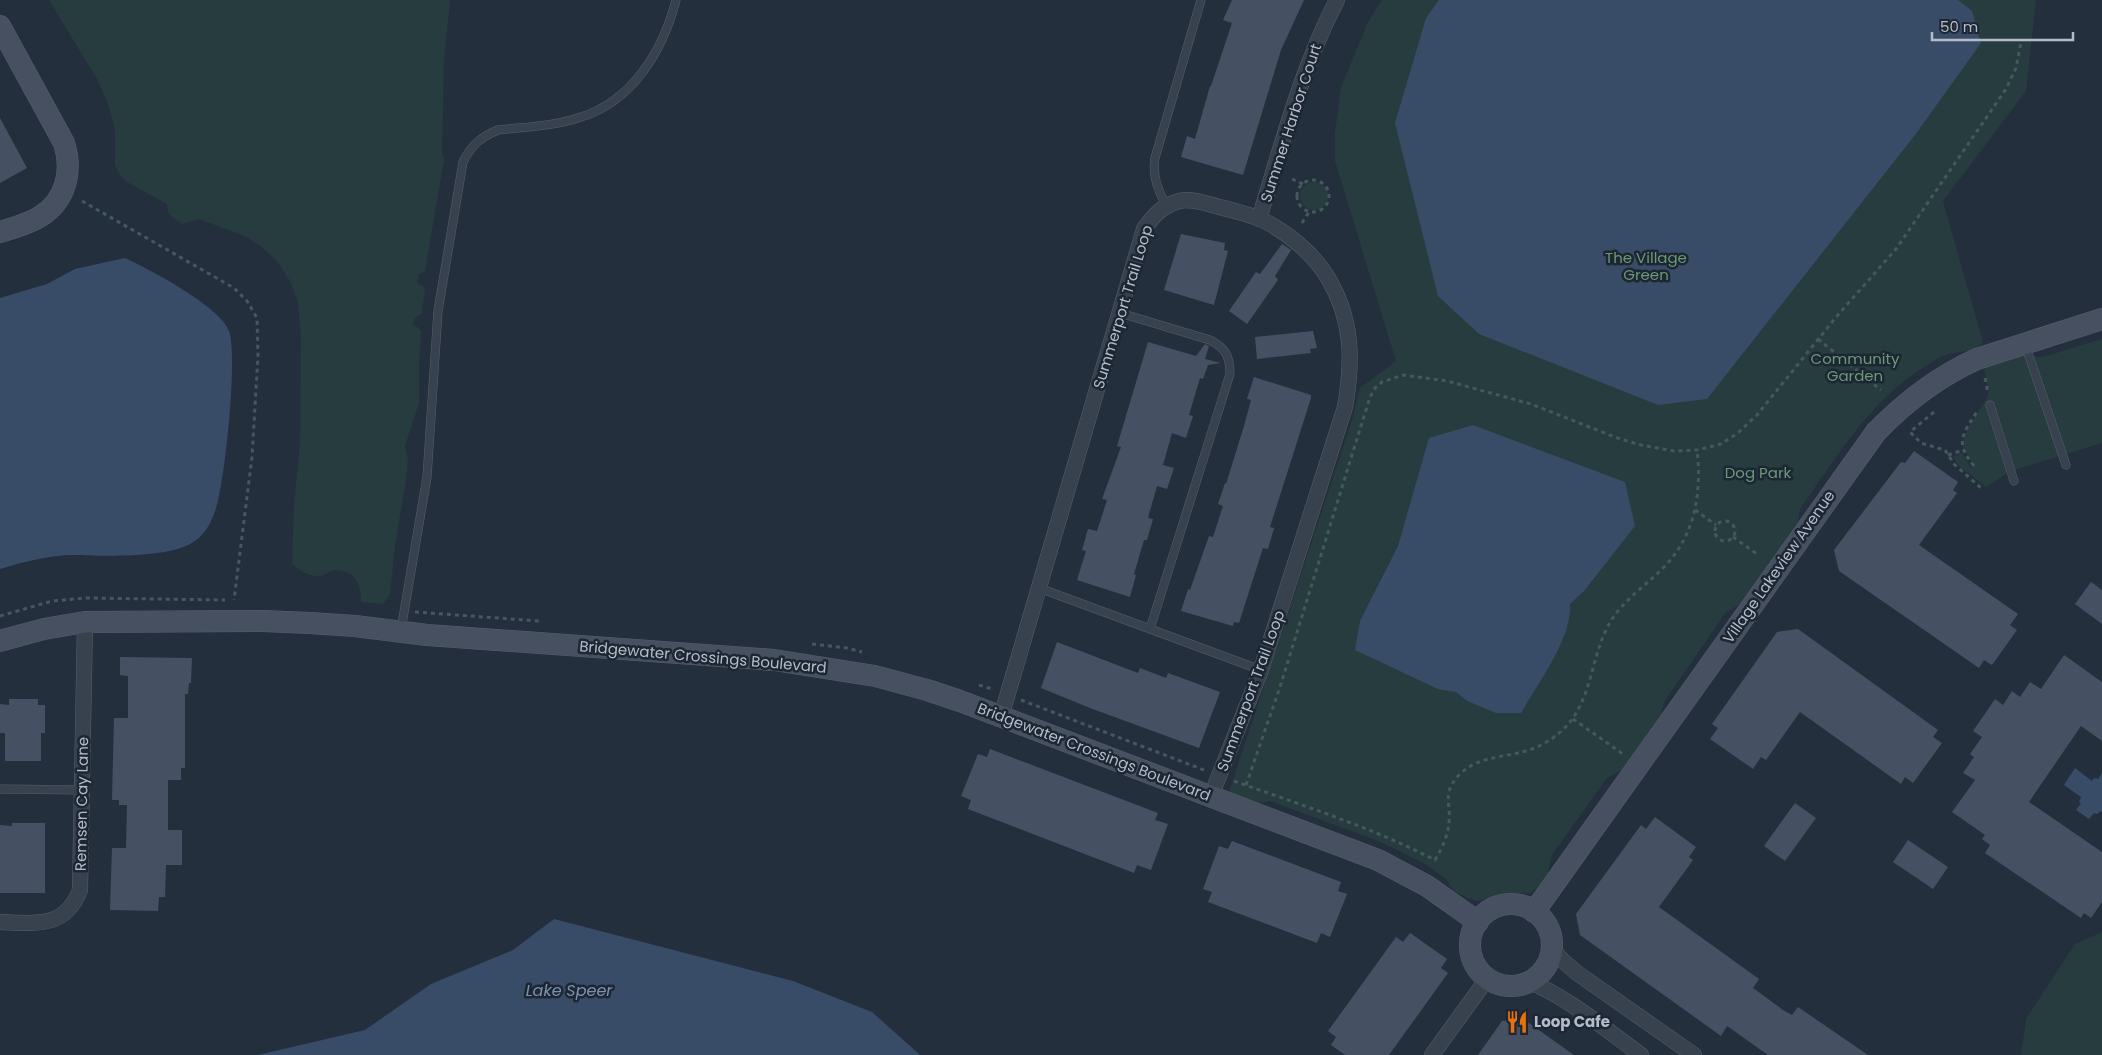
<svg xmlns="http://www.w3.org/2000/svg" width="2102" height="1055" font-family="Poppins,sans-serif">
<style>
.green{fill:#263c3f}
.water{fill:#394c67}
.building{fill:#455162}
.lines{fill:none;stroke-linecap:round;stroke-linejoin:round}
.lane-casing{stroke:#565f6c;stroke-width:9}
.street-casing{stroke:#565f6c;stroke-width:16}
.secondary-casing{stroke:#565f6c;stroke-width:22}
.path{stroke:#44595c;stroke-width:3;stroke-dasharray:4 4;stroke-linecap:butt}
.lane{stroke:#38414e;stroke-width:8}
.street{stroke:#38414e;stroke-width:15}
.secondary{stroke:#465061;stroke-width:21}
.labels{text-anchor:middle;stroke-width:5;stroke-linejoin:round;paint-order:stroke}
.street-label{font-size:15px;fill:#b4bcc9;stroke:#1d2633}
.park-label{font-size:15px;fill:#6b9a76;stroke:#1d2633}
.poi-label{font-size:15px;font-weight:bold;fill:#b4bcc9;stroke:#1d2633;text-anchor:start}
.water-label{font-size:16px;font-style:italic;fill:#7c92b1;stroke:#1d2633}
</style>
<rect width="100%" height="100%" fill="#242f3e"/>
<!-- green -->
<path class="green" d="M49 0H450L444 59 442 152 444 160 425 271 419 274 417 282 425 288 422 313 415 318 413 324 421 330 419 364V403L405 446 408 459 406 480 395 546 390 594 383 604 361 602C361 585 356 570 335 570 330 570 326 575 320 576 309 577 300 571 292 563L294 506 300 442 301 337 298 302 290 281 276 260 263 248 247 237 199 219 182 224C172 218 167 215 167 204L127 182 120 175 115 165V130L108 104 97 79Z
M1382 0H2036L2026 91 1943 201 1983 342C1975 355 1957 350 1945 355 1934 360 1922 368 1912 375 1864 410 1834 461 1800 509L1798 522 1739 605 1726 612 1664 702 1661 714 1623 769 1607 778 1554 852 1550 861 1548 874 1537 888 1529 893 1504 894 1478 901 1467 898 1453 890 1446 879 1425 864 1381 842 1270 801 1259 803 1229 792 1353 417 1360 388 1396 361 1335 161V133L1341 87 1368 22Z
M1300 196a14 14 0 1 1 28 0a14 14 0 1 1-28 0Z
M2102 339V443L2011 471 1986 487 1960 467 1953 457 1962 453 1971 468 1974 467 1965 451 1966 450 1965 447H1963C1961 434 1981 409 1988 396V388L1984 368 2025 354 2038 357 2046 356Z
M2102 932V1055H2021L2026 1019 2075 944Z"/>
<!-- water -->
<path class="water" d="M1439 0H1958L1972 11 1981 43 1915 135 1707 399 1658 405 1479 334 1438 296 1395 123 1426 18Z
M125 258C149 269 221 307 229 331 238 355 225 482 216 508 212 522 204 537 190 544 165 558 104 556 74 555 50 555 23 562 0 569V298L47 284 75 269Z
M1473 425 1625 482 1635 526 1584 591 1570 604C1572 639 1538 683 1521 713H1496L1467 701 1456 692 1438 689 1355 650 1360 621 1398 546 1429 438Z
M2075 768 2092 781 2094 778 2098 779 2102 773V812L2100 811 2097 814 2094 813 2089 819 2076 810 2081 803 2079 802 2081 797 2064 785Z
M554 919 793 981 872 1012 920 1055H258L365 1030 431 984 513 950Z"/>
<!-- building -->
<path class="building" d="M1232 0H1304L1281 50 1243 175 1181 157 1187 136 1195 139 1210 86H1211L1232 23 1223 20Z
M0 118 27 168 0 183Z
M1181 234 1225 243 1224 250 1228 251 1214 305 1164 290Z
M1282 244 1291 250 1275 276 1278 280 1247 324 1229 311 1256 272 1260 274Z
M1313 331 1317 348 1310 349 1311 353 1257 359 1255 337Z
M1148 342 1196 356 1205 344 1209 346 1205 359 1221 363 1208 365 1203 379 1200 378 1189 415 1193 416 1186 438 1172 433 1163 465 1174 468 1167 489 1157 486 1148 518 1153 519 1147 540H1144L1134 574 1136 575 1130 597 1077 580 1086 551 1082 550 1088 529 1097 531 1107 500 1102 499 1121 447 1117 446Z
M1254 377 1311 395V398L1270 527 1274 528 1268 549 1263 548 1239 623 1234 622 1233 626 1181 611 1188 589 1190 590 1209 536 1213 537 1223 506 1218 504 1225 483 1226 484 1244 426 1251 400 1247 399Z
M1914 451 1958 482 1953 490 1957 493 1919 545 2018 614 2010 625 2017 630 1992 665 1984 660 1979 668 1839 571 1834 550 1901 462 1905 463Z
M2091 582 2102 590V624L2075 604Z
M1798 629 1938 730 1933 737 1942 743 1913 783 1905 777 1901 784 1800 712 1766 760 1761 757 1753 769 1710 739 1718 728 1712 724 1777 632Z
M1057 642 1138 673 1140 668 1166 678 1168 673 1220 692 1199 748 1090 708 1041 688Z
M2064 655 2102 682V741L2081 726 2029 802 2102 852V902L2091 918 2084 913 2081 918 1985 853 1990 845 1982 839 1985 835 1952 812 1975 780 1963 773 1974 757 1970 754 1982 737 1973 731 1995 699 2003 705 2012 691 2020 697 2030 682 2041 689Z
M120 657 192 658 191 683H189L188 694H185V768H181V780H168V830H182V865H166L165 897H159L158 911 110 910 112 848H126L127 805H119V800H112L114 718H128V676L120 675Z
M9 699H38V705H45V733H41V761H5V733H0V704L9 705Z
M990 749 1158 813 1155 820 1168 824 1151 870 1137 865 1134 873 968 809 971 800 961 796 978 754 987 757Z
M1795 803 1816 818 1785 861 1764 846Z
M1655 817 1696 847 1689 857 1693 860 1659 907 1759 979 1753 988 1783 1010 1792 1015 1798 1007 1868 1055H1768L1727 1026 1721 1036 1580 935 1576 914 1641 825 1646 829Z
M12 823H45V893H0V825L12 826Z
M1908 840 1948 867 1933 889 1893 862Z
M1232 841 1341 882 1338 891 1347 894 1330 937 1321 933 1317 943 1208 902 1212 892 1203 889 1219 846 1228 849Z
M1410 933 1447 959 1441 968 1448 973 1389 1055H1345L1331 1045 1336 1037 1328 1031 1396 937 1403 942Z
M1522 1018 1574 1055H1478L1502 1021Z"/>
<g class="lines">
<defs>
<path id="lane" d="M1166 206C1158 189 1152 176 1155 158L1201 0
M1120 313 1210 340C1226 348 1230 357 1230 374L1150 629
M2025 344 2066 465
M1990 405 2014 481
M1039 588 1261 670
M401 630 427 477 438 311 463 162C471 145 481 137 498 130 526 127 555 126 581 117 633 101 663 50 676 0
M0 789 82 790"/>
<path id="street" d="M1259 219C1282 145 1301 69 1337 0
M1001 717 1144 229C1154 215 1162 206 1179 201 1191 198 1205 203 1216 206 1230 210 1246 213 1260 219 1285 230 1314 254 1328 278 1353 320 1353 361 1345 407L1261 670 1211 796
M0 922C36 923 65 929 80 890L85 622
M1552 948 1562 960 1577 973 1694 1055
M1529 982C1565 995 1609 1032 1641 1055
M1432 1055 1487 979"/>
<path id="secondary" d="M0 26 64 143C73 171 66 200 41 216 29 224 13 228 0 232
M0 641 44 629 85 622 263 621 310 623 355 626 427 635 774 660 875 676 927 690 960 701 1378 860 1427 886 1478 922
M1470 945a41 41 0 1 1 82 0a41 41 0 1 1-82 0Z
M1534 912 1876 432C1906 401 1937 377 1977 359L2102 319"/>
</defs>
<!-- lane casing -->
<use href="#lane" class="lane-casing"/>
<!-- street casing -->
<use href="#street" class="street-casing"/>
<!-- secondary casing -->
<use href="#secondary" class="secondary-casing"/>
<!-- path -->
<path class="path" d="M1292 179 1303 184
M1297 196a16 16 0 1 1 32 0a16 16 0 1 1-32 0Z
M82 201 234 288 247 301 257 318 258 356 252 457 234 600
M1302 223 1309 212
M1818 339 1881 390
M1985 378 1987 387 1986 393
M1934 412 1910 432 1921 443 1945 450 1954 464 1981 488
M1948 455 1963 450
M1974 466C1954 442 1963 434 1978 410
M1695 510 1716 525
M1715 531a10 10 0 1 1 20 0a10 10 0 1 1-20 0Z
M1733 537 1757 554
M415 612 539 621
M0 616 52 601 86 598 225 600
M812 644 847 648 862 652
M979 685 992 689
M1021 700 1204 770
M1573 719 1623 754
M1234 781C1301 805 1371 827 1435 860 1442 848 1448 836 1449 822 1451 803 1442 794 1458 776 1477 755 1507 758 1532 749 1540 746 1551 740 1558 734 1591 707 1589 666 1606 630 1619 602 1644 588 1665 566 1695 535 1702 492 1697 450
M1246 785 1280 687 1370 397 1375 388 1382 382 1403 375 1447 381 1531 404 1620 439 1641 445 1674 451 1697 450 1721 444 1738 433 1757 415 1837 316 1896 249 2006 89 2016 68 2021 42"/>
<!-- lane -->
<use href="#lane" class="lane"/>
<!-- street -->
<use href="#street" class="street"/>
<!-- secondary -->
<use href="#secondary" class="secondary"/>
</g>
<!-- icons -->
<defs>
<symbol id="restaurant-bare" viewBox="-9 -9 18 18"><path d="M-5-6h1v4h1v-4h1v4h1v-4h1v5L-1.5 .5V6h-2V.5L-5-1ZM5-6V6H3V1.5H1.5Q1.5-4 5-6Z" fill="#e8710a" stroke="#1d2633" stroke-width="2.5" paint-order="stroke"/></symbol>
</defs>
<g fill-rule="evenodd">
<use href="#restaurant-bare" x="1501" y="1006" width="32" height="32"/>
</g>
<g class="labels">
<!-- street labels -->
<g class="street-label">
<text transform="translate(1291 123) rotate(-72)" y="5">Summer Harbor Court</text>
<text transform="translate(1123 307) rotate(-73)" y="5">Summerport Trail Loop</text>
<text transform="translate(1779 567) rotate(-55)" y="5">Village Lakeview Avenue</text>
<text transform="translate(703 657) rotate(5)" y="5">Bridgewater Crossings Boulevard</text>
<text transform="translate(1251 691) rotate(-70)" y="5">Summerport Trail Loop</text>
<text transform="translate(1094 752) rotate(21)" y="5">Bridgewater Crossings Boulevard</text>
<text transform="translate(82 804) rotate(-89)" y="5">Remsen Cay Lane</text>
</g>
<!-- park labels -->
<g class="park-label">
<text x="1646" y="263">The Village<tspan x="1646" dy="17">Green</tspan></text>
<text x="1855" y="364">Community<tspan x="1855" dy="17">Garden</tspan></text>
<text x="1758" y="478">Dog Park</text>
</g>
<!-- poi labels -->
<g class="poi-label">
<text x="1534" y="1027">Loop Cafe</text>
</g>
<!-- water labels -->
<g class="water-label">
<text x="569" y="996">Lake Speer</text>
</g>
</g>
<!-- scale -->
<path d="M1932 32v8h141v-8" fill="none" stroke="#b4bcc9" stroke-width="2.5"/>
<text x="1940" y="32" font-size="15" fill="#b4bcc9" stroke="#1d2633" stroke-width="4" paint-order="stroke">50 m</text>
</svg>
